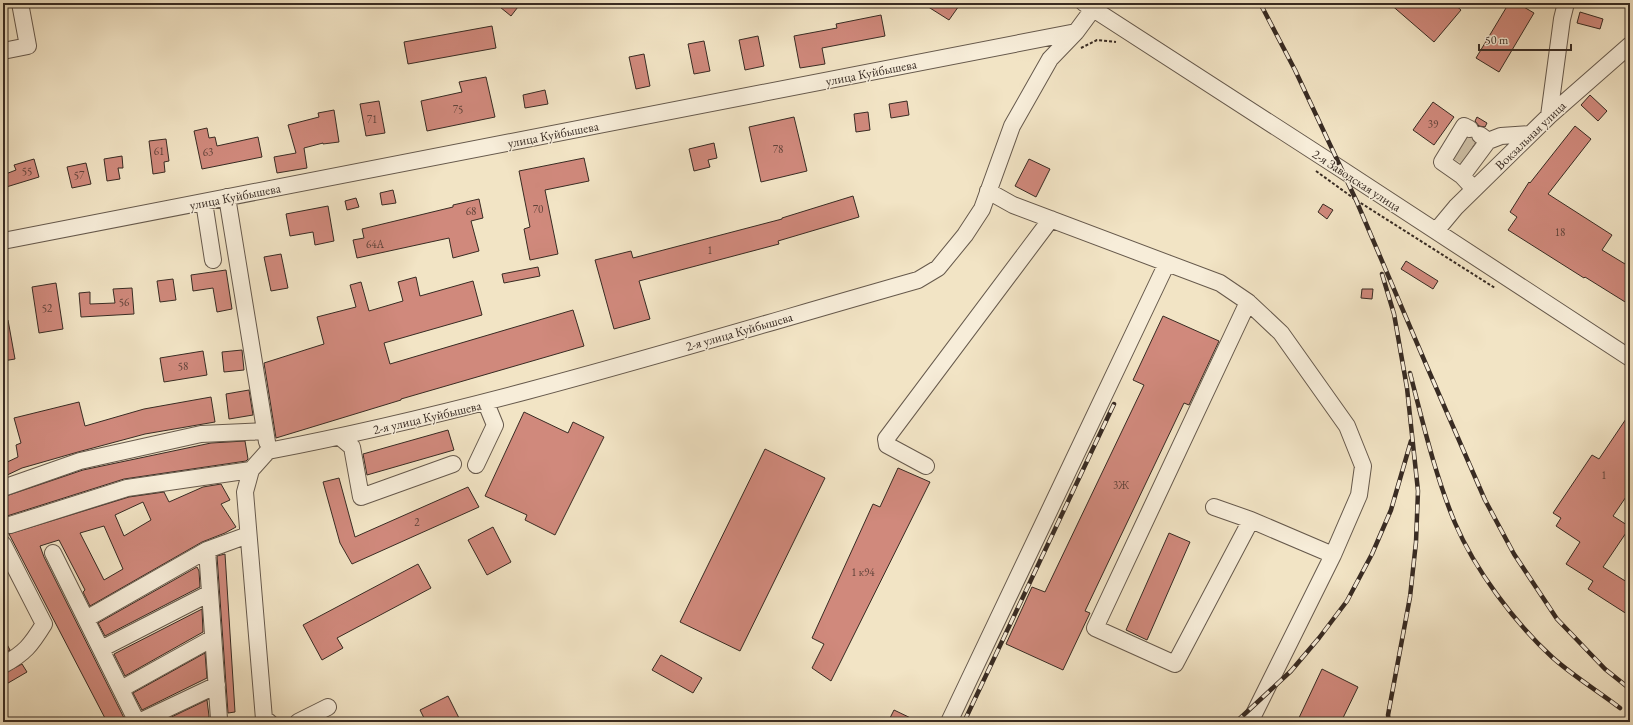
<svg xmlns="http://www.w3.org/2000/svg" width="1633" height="725" font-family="'EB Garamond',serif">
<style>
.building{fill:#d0897c;stroke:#382b23;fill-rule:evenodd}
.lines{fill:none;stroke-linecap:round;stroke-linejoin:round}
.minor-tunnel{stroke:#cdbfa5;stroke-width:16;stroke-dasharray:16 8;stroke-linecap:butt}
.minor-casing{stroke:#66594c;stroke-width:18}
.path{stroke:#382b23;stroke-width:2;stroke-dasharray:3 2;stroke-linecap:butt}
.minor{stroke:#f7edd9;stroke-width:16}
.rail-casing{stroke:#382b23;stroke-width:4.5}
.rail{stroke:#f7edd9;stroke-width:3;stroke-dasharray:9;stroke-linecap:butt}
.labels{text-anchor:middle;stroke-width:3;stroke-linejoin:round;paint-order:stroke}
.number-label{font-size:11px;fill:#5e4239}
.street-label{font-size:13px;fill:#382b23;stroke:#f7edd9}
</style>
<rect width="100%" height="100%" fill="#f2e4c5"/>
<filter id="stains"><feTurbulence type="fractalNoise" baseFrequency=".005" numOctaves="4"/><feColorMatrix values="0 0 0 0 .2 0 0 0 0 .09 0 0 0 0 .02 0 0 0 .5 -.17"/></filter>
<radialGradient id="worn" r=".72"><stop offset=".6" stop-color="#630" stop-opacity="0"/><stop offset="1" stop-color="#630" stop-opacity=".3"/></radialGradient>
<!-- building -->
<path class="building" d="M495 3H521L511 16Z
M922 3H961L949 20Z
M1389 3H1453L1461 10 1434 42Z
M1509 3H1517L1534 13 1499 72 1476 58Z
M1580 12 1603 19 1600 29 1577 23Z
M881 15 885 36 822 48 825 64 800 68 794 36 837 28 836 24Z
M492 26 496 48 408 64 404 42Z
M758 36 764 66 745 70 739 40Z
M704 41 710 71 694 74 688 44Z
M644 54 650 86 636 89 629 57Z
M486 77 495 117 427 131 421 101 462 92 459 82Z
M545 90 548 104 525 108 523 95Z
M1590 95 1607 111 1598 121 1581 105Z
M379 101 385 133 366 136 360 104Z
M907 101 909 115 891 118 889 104Z
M1433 102 1454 117 1434 145 1413 130Z
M334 110 339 142 323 144V143L304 148 307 168 277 173 274 157 296 153 288 125 319 117 318 113Z
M868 112 870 130 856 132 854 114Z
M794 117 807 171 761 182 749 127Z
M1477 117 1487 123 1485 127 1479 126 1475 121Z
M1575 126 1591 139 1548 194 1612 235 1602 250 1630 267V305L1585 277 1584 278 1508 230 1517 217 1510 212 1529 182 1530 183Z
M207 128 209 138 215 137 217 146 258 137 262 157 202 169 194 131Z
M1468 138H1471L1475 143 1461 162 1455 158Z
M166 139 169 161 164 162 165 172 153 174 149 141Z
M714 143 717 158 708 160 710 167 694 171 689 149Z
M122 156 123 168H118L120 179 107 181 104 159Z
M584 158 589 181 545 190 558 254 530 260 524 229 530 227 519 171Z
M34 159 39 177 3 188V175L16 170 14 165Z
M1029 159 1050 169 1036 197 1015 186Z
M86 163 91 184 72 188 67 167Z
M393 190 396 203 382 205 380 193Z
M853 196 859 217 778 241 779 244 639 281 650 319 614 329 595 260 631 251 633 258 782 219V218Z
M356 198 359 207 347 210 345 201Z
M479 199 483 218 471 221 479 251 453 258 449 238 357 258 353 240 364 238 362 229 453 207V205Z
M1323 204 1333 210 1327 219 1318 212Z
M328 206 334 241 315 245 313 232 290 236 286 214Z
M281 254 288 288 271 291 264 257Z
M1406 261 1438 281 1433 289 1401 269Z
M538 267 540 276 504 283 502 274Z
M226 270 232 309 217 312 213 288 193 291 191 275Z
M416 277 420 296 473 281 482 315 384 343 390 364 573 310 584 346 401 399V400L276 438 264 363 324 344 317 317 356 307 350 285 361 282 369 311 403 301 398 282Z
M173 279 176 300 160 302 157 281Z
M56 283 63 329 39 333 32 287Z
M132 288 134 314 81 317 79 293 90 292V304L115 303 113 289Z
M1362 289H1373L1372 299 1361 298Z
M1163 316 1219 341 1189 405 1184 403 1085 611 1090 613 1063 670 1006 644 1032 587 1045 592 1144 385 1133 380Z
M3 320H8L15 359 3 361Z
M242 350 244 370 224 372 222 352Z
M203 351 207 375 164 382 160 358Z
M249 390 253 415 229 419 226 394Z
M211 397 215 422 145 434 78 452 22 468 3 477V464L18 457 16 445 21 443 14 418 79 402 85 426 144 409Z
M524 412 568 433 573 422 604 437 555 535 525 520 527 515 485 496Z
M1630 413V491L1613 516 1630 527 1603 567 1630 584V616L1588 589 1593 581 1566 564 1580 542 1556 526 1561 518 1553 513 1592 455 1599 459Z
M448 430 454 450 367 475 363 454Z
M245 441 248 459 246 461 124 479 7 516 3 519V497L83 470 211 443Z
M765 449 825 478 740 651 680 622Z
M898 468 930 482 831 681 812 668 824 644 812 638 873 504 880 507Z
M339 478 355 537 468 487 479 507 352 564 340 543 323 482Z
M221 484 230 500 221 504 236 527 225 533 202 542 90 606 83 592 85 590 59 540 40 546 44 557 126 722H107L9 534 129 497 164 492 169 502 203 487ZM143 502 151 520 124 536 115 515ZM104 526 123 569 104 580 80 533Z
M493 527 511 562 487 575 468 540Z
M1169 533 1190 542 1147 640 1126 630Z
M225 554 235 712 228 713 217 556Z
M418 564 431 588 337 638 343 648 322 660 303 625Z
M197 567 199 571 200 587 105 636 98 623Z
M202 609 203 632 125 676 114 654Z
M3 637 10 650 3 654Z
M205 653 207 678 142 710 133 693Z
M661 655 702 678 693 693 652 670Z
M22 664 27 672 3 686V674Z
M1322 669 1358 687 1341 722H1297Z
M448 696 461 722H426L420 710Z
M207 700 209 716 208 722H161Z
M894 710 919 722H888Z"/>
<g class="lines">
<!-- minor-tunnel -->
<path class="minor-tunnel" d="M1464 140 1473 146
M1457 152 1467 157"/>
<defs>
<path id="minor" d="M1084 3 1341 169 1630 358
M3 51 28 46 20 3
M1549 116 1562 19 1566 3
M1470 129 1464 126 1442 162 1462 176 1474 189
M1480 135 1488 141 1501 136 1530 134
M1462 176 1488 141
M988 191 1013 205 1220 283 1248 302 1281 333 1347 426 1363 466 1359 495 1333 555 1250 722
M227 197 267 442
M204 202 213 260
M1436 231 1456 207 1549 116 1630 45
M3 241 1076 32 1093 9
M1248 302 1095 628 1175 664 1251 520
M340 437 352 447 361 497 453 464
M268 451C488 409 703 341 918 280L938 268 965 235 982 209 1012 126 1050 59 1076 32
M268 451 251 470 245 492 264 719 269 722
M476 465 495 425 486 403
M926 466 887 445 886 439 1051 219
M3 488 80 461 201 434 265 431
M1214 507 1251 520 1333 555
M10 525 127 488 251 470
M3 544 44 624C31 645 25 653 3 665
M207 550 219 719 217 722
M53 553 137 722
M86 619 207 550 248 535
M101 649 210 593
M121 689 213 638
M139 722 217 685
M298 722 328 707
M949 722 1167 263"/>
</defs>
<!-- minor casing -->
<use href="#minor" class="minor-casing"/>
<!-- path -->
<path class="path" d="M1081 48 1097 40 1116 42
M1316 171 1356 200 1495 288"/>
<!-- minor -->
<use href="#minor" class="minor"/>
<defs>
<path id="rail" d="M1260 3 1295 70 1356 200 1428 369 1485 500 1514 554 1557 619 1605 669 1630 689
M1382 274 1394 314 1407 388 1418 491 1416 542 1410 597 1388 715 1389 722
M1410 373C1423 423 1435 475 1455 523 1475 570 1515 623 1552 657 1573 676 1598 691 1620 708
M964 722 1114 404
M1236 722 1291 671 1319 638 1347 601 1372 554 1391 510 1411 441"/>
</defs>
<!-- rail casing -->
<use href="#rail" class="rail-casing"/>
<!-- rail -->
<use href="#rail" class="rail"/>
</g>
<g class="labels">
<!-- number labels -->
<g class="number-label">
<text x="458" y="113">75</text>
<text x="372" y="123">71</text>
<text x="1433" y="128">39</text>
<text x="778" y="153">78</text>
<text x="159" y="155">61</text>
<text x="208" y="156">63</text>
<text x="27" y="175">55</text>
<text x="79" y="179">57</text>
<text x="538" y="213">70</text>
<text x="471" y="215">68</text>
<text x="1560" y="236">18</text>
<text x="375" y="248">64А</text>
<text x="710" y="254">1</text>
<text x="124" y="306">56</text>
<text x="47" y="312">52</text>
<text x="183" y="370">58</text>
<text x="1604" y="479">1</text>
<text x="1121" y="489">3Ж</text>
<text x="417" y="526">2</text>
<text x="863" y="576">1 к94</text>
</g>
<!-- street labels -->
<g class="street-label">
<text transform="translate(871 72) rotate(-11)" y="5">улица Куйбышева</text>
<text transform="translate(553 134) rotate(-11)" y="5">улица Куйбышева</text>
<text transform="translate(1530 135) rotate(-44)" y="5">Вокзальная улица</text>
<text transform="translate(1357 180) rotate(33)" y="5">2-я Заводская улица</text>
<text transform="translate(235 196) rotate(-11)" y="5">улица Куйбышева</text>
<text transform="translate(739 331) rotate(-16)" y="5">2-я улица Куйбышева</text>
<text transform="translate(427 417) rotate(-13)" y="5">2-я улица Куйбышева</text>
</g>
</g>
<!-- margin -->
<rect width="1633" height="725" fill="none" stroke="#f2e4c5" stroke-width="16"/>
<rect x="4" y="4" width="1625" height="717" fill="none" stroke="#382b23" stroke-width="2"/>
<rect x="8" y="8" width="1617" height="709" fill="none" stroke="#382b23"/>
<!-- scale -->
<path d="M1479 44v6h92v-6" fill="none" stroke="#382b23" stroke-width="2"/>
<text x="1485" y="44" font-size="12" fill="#382b23" stroke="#f7edd9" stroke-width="3" paint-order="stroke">50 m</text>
<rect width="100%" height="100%" filter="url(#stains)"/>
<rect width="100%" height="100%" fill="url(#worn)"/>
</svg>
